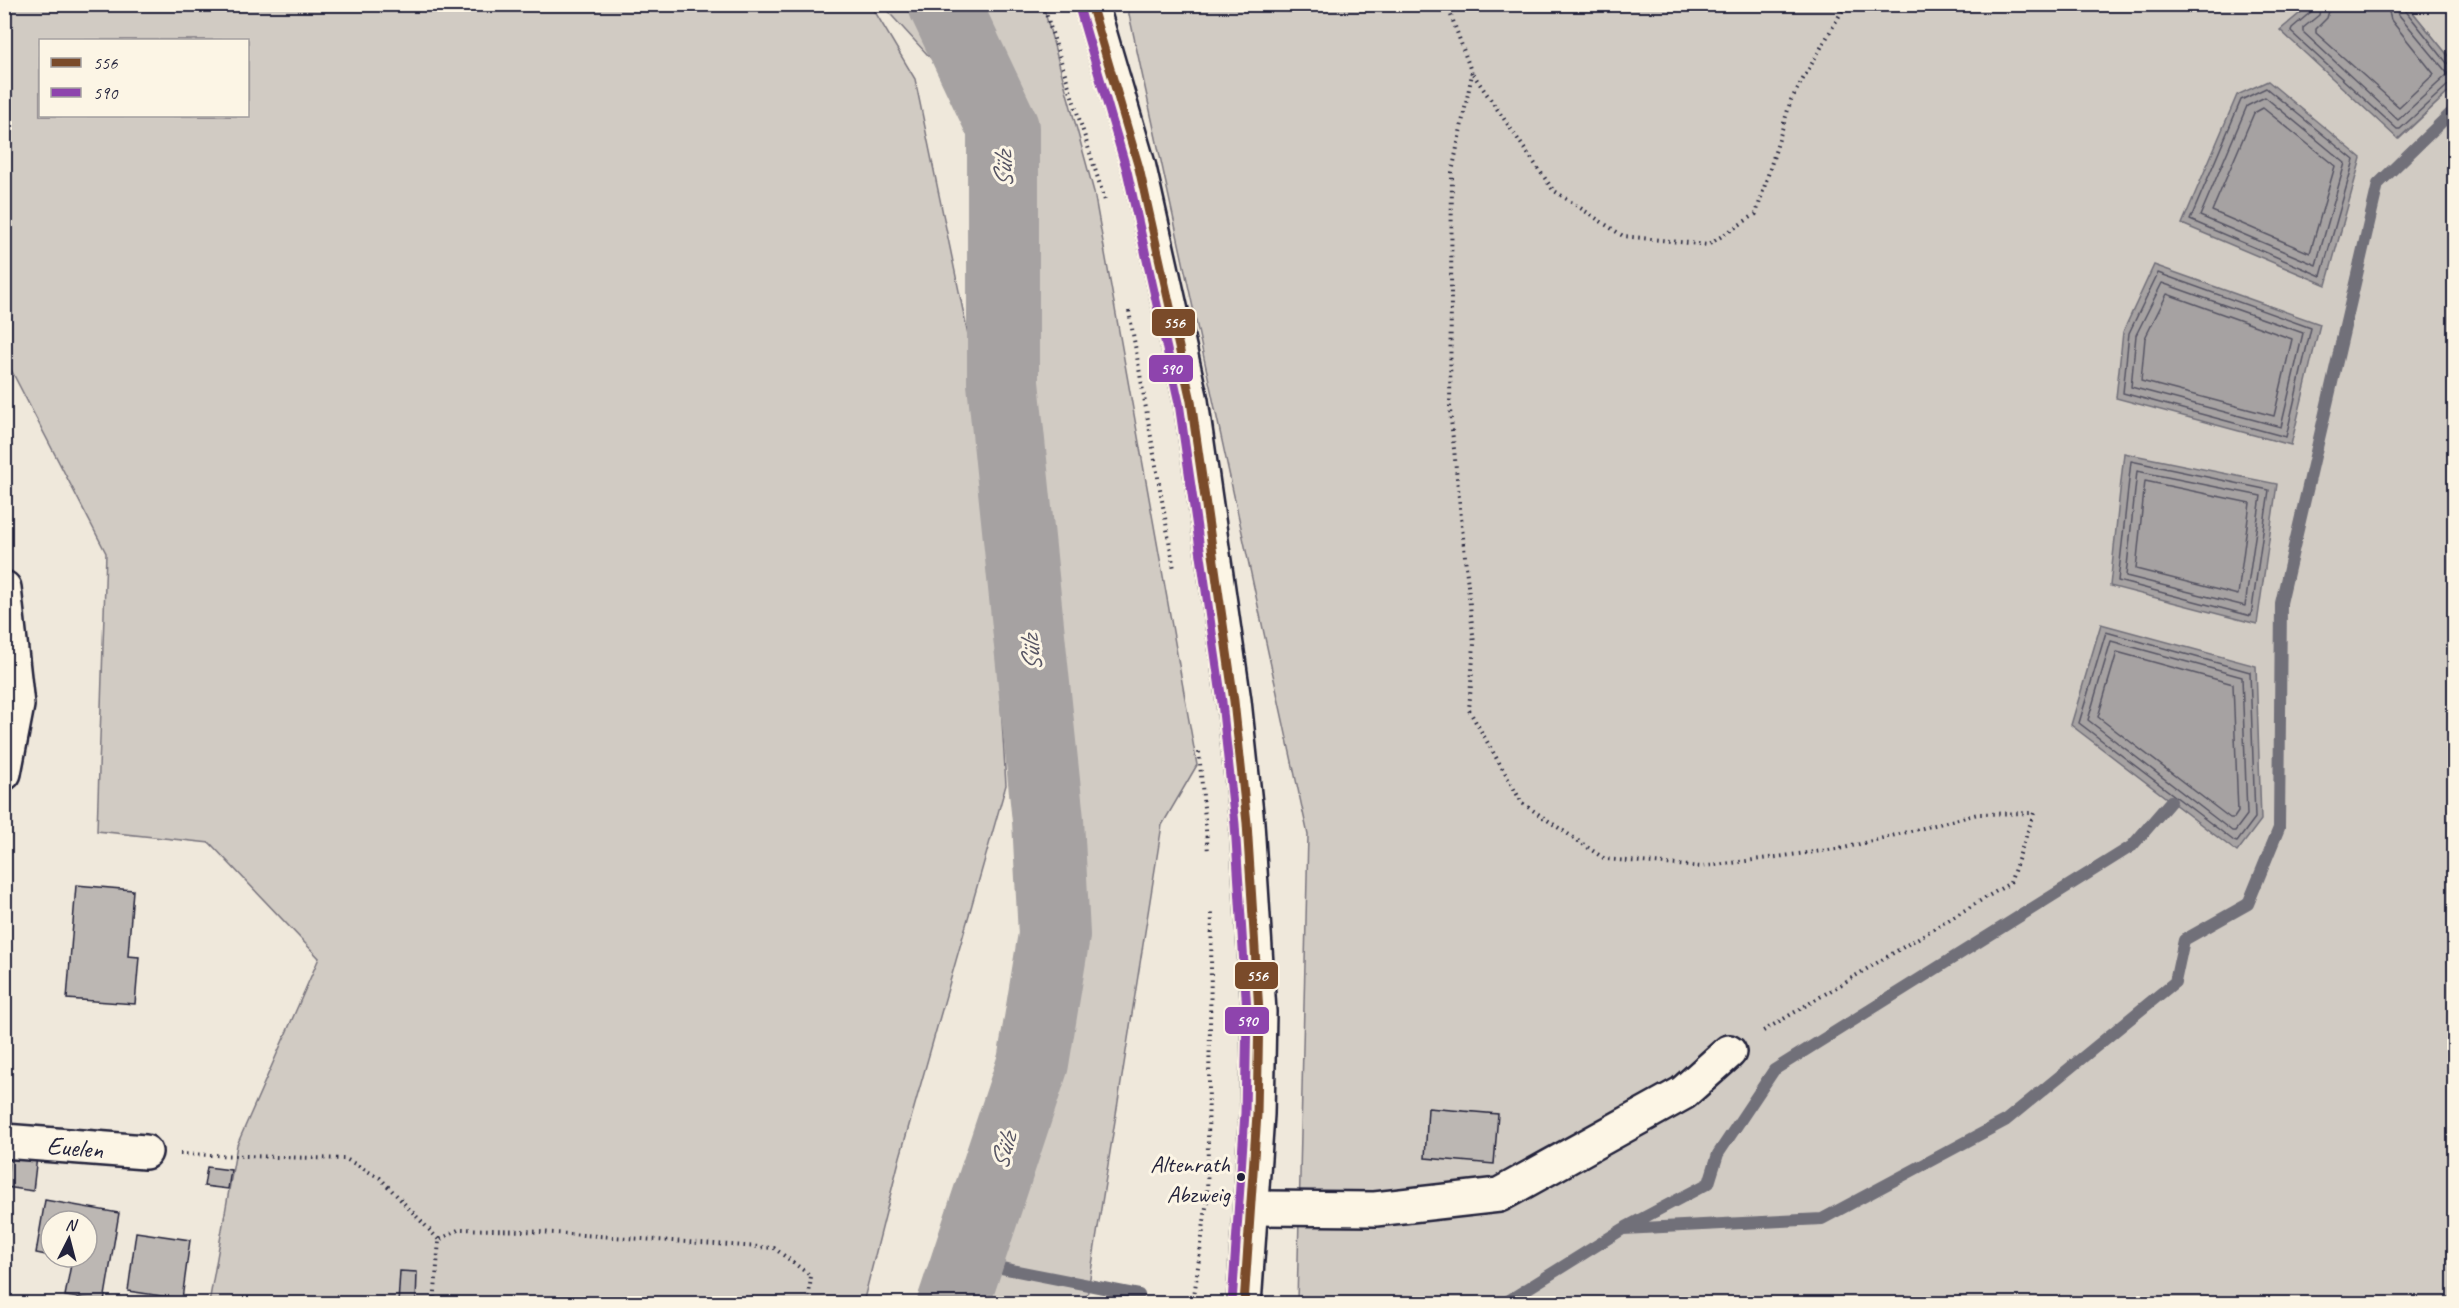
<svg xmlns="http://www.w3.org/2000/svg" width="2459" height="1308" font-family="Caveat,sans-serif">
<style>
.green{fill:#d1cbc3;stroke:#7a767f;stroke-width:1.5;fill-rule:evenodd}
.water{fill:#a6a2a2;stroke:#716f79;stroke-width:1.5}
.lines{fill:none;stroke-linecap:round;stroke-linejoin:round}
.shore{stroke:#575564;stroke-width:1.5}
.stream{stroke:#716f79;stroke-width:12}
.river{stroke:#a6a2a2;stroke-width:72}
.building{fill:#bcb7b3;stroke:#22223b;stroke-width:1.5}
.minor-casing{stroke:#22223b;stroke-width:38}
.major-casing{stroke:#22223b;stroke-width:38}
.path{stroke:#22223b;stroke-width:4;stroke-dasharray:1.5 4.5;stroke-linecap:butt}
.minor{stroke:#fcf5e5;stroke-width:33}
.major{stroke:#fcf5e5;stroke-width:33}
.bus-1-casing{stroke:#fcf5e5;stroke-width:14}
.bus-2-casing{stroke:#fcf5e5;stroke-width:14}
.bus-1{stroke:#7a4b2a;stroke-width:9}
.bus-2{stroke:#8e44ad;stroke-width:9}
.bus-dot{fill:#22223b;stroke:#fcf5e5;stroke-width:2}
.labels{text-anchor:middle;stroke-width:6;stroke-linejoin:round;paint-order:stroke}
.bus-label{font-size:24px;fill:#22223b;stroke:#fcf5e5;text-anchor:end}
.street-label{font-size:26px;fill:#22223b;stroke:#fcf5e5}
.water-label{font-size:27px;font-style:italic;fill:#575564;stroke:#fcf5e5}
.line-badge{stroke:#fcf5e5;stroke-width:2}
.badge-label{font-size:16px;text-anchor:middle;font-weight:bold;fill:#fff}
</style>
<rect width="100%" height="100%" fill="#efe8db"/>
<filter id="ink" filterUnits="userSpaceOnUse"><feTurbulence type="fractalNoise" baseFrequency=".0167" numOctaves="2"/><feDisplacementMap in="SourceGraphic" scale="12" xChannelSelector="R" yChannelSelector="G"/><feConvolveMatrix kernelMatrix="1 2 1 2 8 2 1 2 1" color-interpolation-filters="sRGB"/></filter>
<g filter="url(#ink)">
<!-- green -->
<path class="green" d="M5 5H871L915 79 982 402 1006 785 900 1157 863 1303H209L237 1145 319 958 210 843 97 831 106 553 5 358ZM40 40H248V116H40Z
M882 5H1043L1094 192 1197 765 1162 825 1086 1303H961L1079 830 1034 380 960 90Z
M1127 5H2311L2281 30 2399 139 2454 87V1303H1297L1308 835Z
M2407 5H2447L2454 14V63Z"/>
<!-- water -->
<path class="water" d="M2311 4 2407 5 2454 63V87L2398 139 2280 30Z
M2268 81 2361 158 2326 285 2182 224 2237 95Z
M2154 265 2320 324 2291 445 2116 398 2123 332Z
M2124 453 2277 484 2257 624 2110 586Z
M2101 624 2256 666 2261 820 2237 852 2071 725Z"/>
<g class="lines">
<!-- shore -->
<path class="shore" d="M2314 4 2312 11 2292 28 2291 32 2397 129H2400L2448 85 2454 83
M2321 4 2319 15 2303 28V32L2398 120 2448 74 2399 15 2396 4
M2331 4 2327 18 2316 29V33L2399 107 2434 74 2391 20 2387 4
M2403 4 2405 10 2447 63 2454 66
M2266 88 2354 160 2321 276 2190 220 2241 100Z
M2265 97 2345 163 2316 265 2200 216 2247 106Z
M2263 108 2335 166 2310 253 2212 211 2254 113Z
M2158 273 2311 328 2286 437 2123 393 2129 333Z
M2162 283 2303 333 2281 427 2131 387 2136 335Z
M2167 294 2292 339 2274 416 2141 381 2145 338Z
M2131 461 2269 490 2251 616 2118 581Z
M2137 471 2261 496 2245 606 2126 576Z
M2145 481 2250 503 2238 595 2136 569Z
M2106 632 2250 672 2255 818 2237 842 2234 841 2079 723Z
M2111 641 2242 677 2247 815 2235 831H2232L2088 720Z
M2117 652 2233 684 2238 812 2234 818H2230L2098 717Z"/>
<!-- stream -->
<path class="stream" d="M1626 1227 1709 1183 1718 1154 1774 1070 2132 846 2171 801
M966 1261 1139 1295
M1503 1304 1623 1229 1822 1219 2005 1121 2175 982 2184 940 2248 904 2279 828 2281 603 2378 184 2454 110"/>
<!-- river -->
<path class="river" d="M944 4 1003 128V383L1048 820 1054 935 1033 1063 953 1304"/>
</g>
<!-- building -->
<path class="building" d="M76 885 133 890 128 956 139 957 135 1004 67 999Z
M1428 1108 1498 1114 1494 1164 1425 1158Z
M9 1153 37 1156 33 1191 6 1187Z
M207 1167 231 1170 228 1189 204 1186Z
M45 1200 119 1213 104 1302 65 1296 72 1259 59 1257H87V1221H51V1256L36 1253Z
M136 1232 190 1240 182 1299 128 1291Z
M400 1271 417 1272 416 1304H398Z"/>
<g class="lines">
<defs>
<path id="minor" d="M4 588 17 705 4 773
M4 1141 145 1152
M1252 1208 1375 1209 1499 1195 1683 1093 1729 1052"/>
<path id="major" d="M1091 4 1139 168 1191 401 1234 701 1247 823 1259 1012 1257 1114 1244 1304"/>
</defs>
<!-- minor casing -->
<use href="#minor" class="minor-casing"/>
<!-- major casing -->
<use href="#major" class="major-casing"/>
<!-- path -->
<path class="path" d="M1043 4 1106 204
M1447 4 1472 74 1452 172 1450 410 1474 644 1469 710 1522 803 1605 859 1701 867 1844 848 1978 814 2034 813 2010 883 1760 1033
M1473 74 1553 190 1623 236 1708 245 1756 214 1791 100 1846 4
M1129 311 1174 569
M1199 752 1208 852
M180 1154 346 1159 380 1178 439 1240
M434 1304 439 1240 460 1229 525 1231 774 1248 811 1276 808 1304
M1193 1304 1207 1200 1212 910"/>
<!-- minor -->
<use href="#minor" class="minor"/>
<!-- major -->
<use href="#major" class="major"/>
<defs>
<path id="bus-1" d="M1091 4 1139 168 1191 401 1234 701 1247 823 1259 1012 1257 1114 1244 1304"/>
<path id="bus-2" d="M1079 7 1127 171 1179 403 1222 702 1235 824 1247 1012 1245 1113 1232 1303"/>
</defs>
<!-- bus-1 casing -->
<use href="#bus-1" class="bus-1-casing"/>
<!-- bus-2 casing -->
<use href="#bus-2" class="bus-2-casing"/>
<!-- bus-1 -->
<use href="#bus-1" class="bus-1"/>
<!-- bus-2 -->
<use href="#bus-2" class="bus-2"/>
</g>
</g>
<!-- markers -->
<circle class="bus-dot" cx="1241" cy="1177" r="5"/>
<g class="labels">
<!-- bus labels -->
<g class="bus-label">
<text x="1230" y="1172">Altenrath<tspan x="1230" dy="30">Abzweig</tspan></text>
</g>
<!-- street labels -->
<g class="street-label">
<text transform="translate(75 1147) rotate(5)" y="9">Euelen</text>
</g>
<!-- water labels -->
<g class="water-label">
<text transform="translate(1003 170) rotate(-90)" y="9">Sülz</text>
<text transform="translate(1031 654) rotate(-96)" y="9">Sülz</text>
<text transform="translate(1003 1151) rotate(-72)" y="9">Sülz</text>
</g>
</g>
<g class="line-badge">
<rect x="1151" y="308" width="45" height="29" rx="6" fill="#7a4b2a"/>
<rect x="1148" y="354" width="46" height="29" rx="6" fill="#8e44ad"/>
<rect x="1234" y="961" width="45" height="29" rx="6" fill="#7a4b2a"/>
<rect x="1224" y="1006" width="46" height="29" rx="6" fill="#8e44ad"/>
</g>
<g class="badge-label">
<text x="1174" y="328">556</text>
<text x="1171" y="374">590</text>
<text x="1257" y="981">556</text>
<text x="1247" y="1026">590</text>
</g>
<!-- margin -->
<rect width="2459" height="1308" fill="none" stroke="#fcf5e5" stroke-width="24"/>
<rect x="12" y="12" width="2435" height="1284" fill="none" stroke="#22223b" stroke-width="2" filter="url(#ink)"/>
<!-- legend -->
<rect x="39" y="39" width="210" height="78" fill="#fcf5e5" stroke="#a5a1a1" stroke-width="1.5"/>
<rect x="51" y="58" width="30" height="9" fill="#7a4b2a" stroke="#a5a1a1" stroke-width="1.5"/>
<text x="93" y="69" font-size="18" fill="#22223b">556</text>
<rect x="51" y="88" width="30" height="9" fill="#8e44ad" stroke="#a5a1a1" stroke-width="1.5"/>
<text x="93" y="99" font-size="18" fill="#22223b">590</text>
<!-- north arrow -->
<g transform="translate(69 1239) rotate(6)"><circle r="28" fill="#fcf5e5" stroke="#a5a1a1" stroke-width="1.5"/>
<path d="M0-4.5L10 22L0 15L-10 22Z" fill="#22223b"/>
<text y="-9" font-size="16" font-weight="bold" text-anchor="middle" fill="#22223b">N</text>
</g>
</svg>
